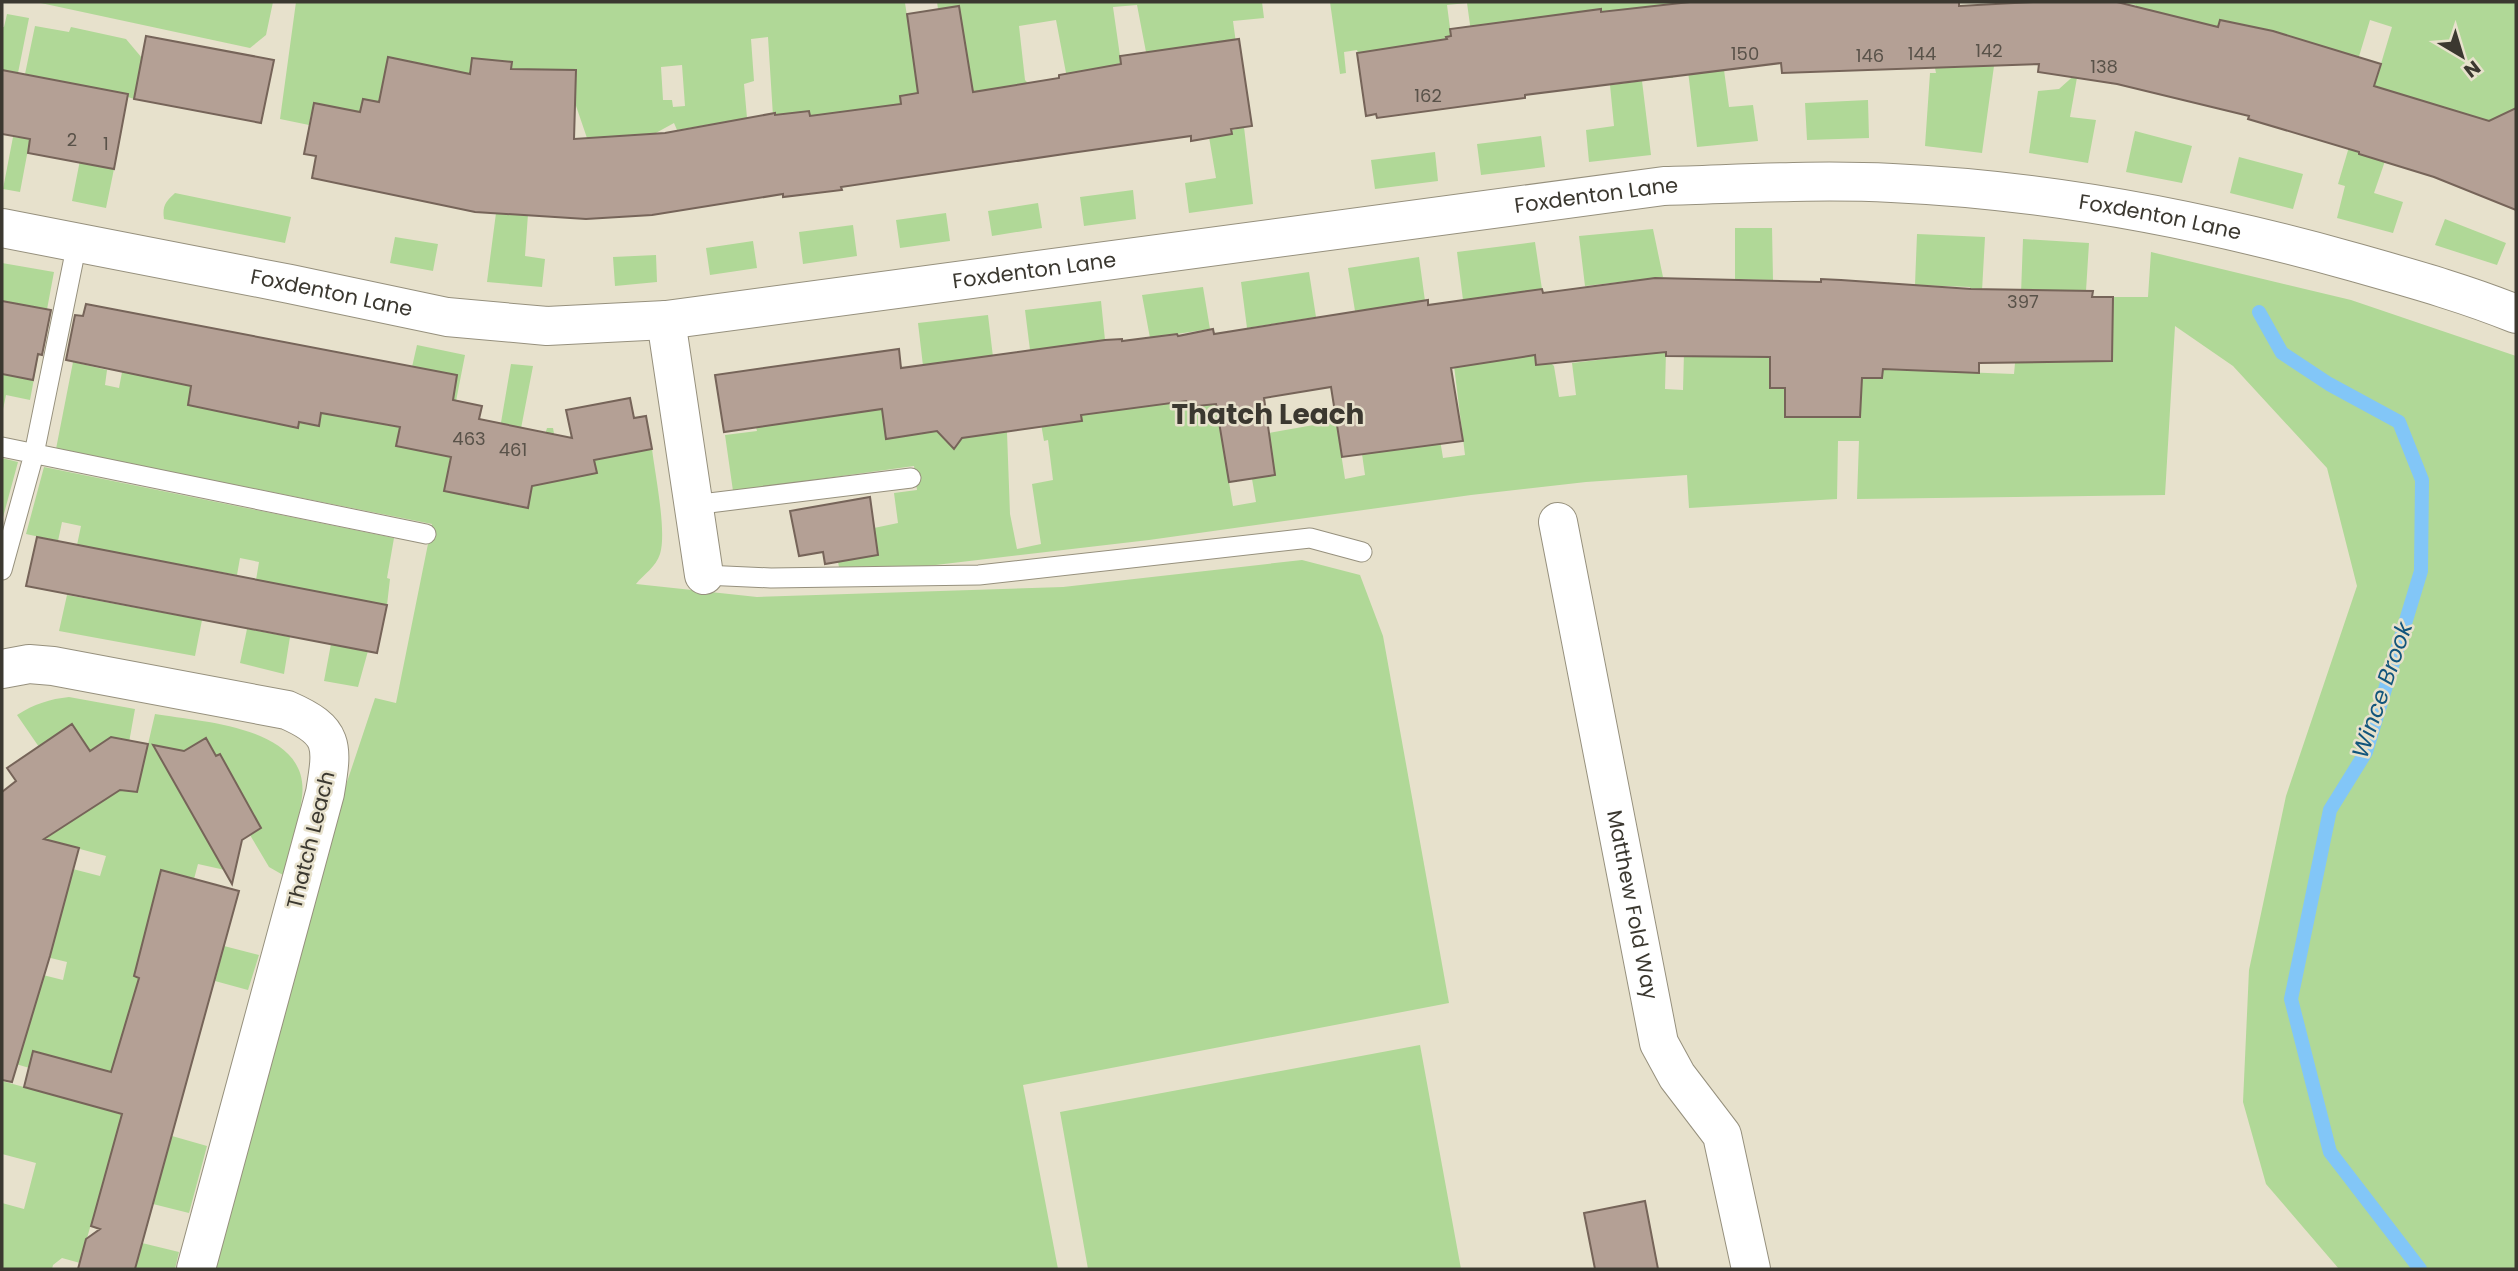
<svg xmlns="http://www.w3.org/2000/svg" width="2518" height="1271" font-family="Poppins,sans-serif">
<style>
.green{fill:#b0d897;fill-rule:evenodd}
.lines{fill:none;stroke-linecap:round;stroke-linejoin:round}
.stream{stroke:#82c6f7;stroke-width:14}
.building{fill:#b4a095;stroke:#766459;stroke-width:2}
.lane-casing{stroke:#96907d;stroke-width:21}
.street-casing{stroke:#96907d;stroke-width:40}
.secondary-casing{stroke:#96907d;stroke-width:40}
.lane{stroke:#fff;stroke-width:19}
.street{stroke:#fff;stroke-width:38}
.secondary{stroke:#fff;stroke-width:38}
.labels{text-anchor:middle;stroke-width:5;stroke-linejoin:round;paint-order:stroke}
.number-label{font-size:18px;fill:#595249}
.street-label{font-size:21px;fill:#3b3830;stroke:#e7e1cc}
.water-label{font-size:23px;font-style:italic;fill:#12557c;stroke:#e7e1cc}
.district-label{font-size:28px;font-weight:bold;fill:#3b3830;stroke:#e7e1cc}
</style>
<rect width="100%" height="100%" fill="#e7e1cc"/>
<!-- green -->
<path class="green" d="M36 2H273L266 35 250 48Z
M296 2H907L905 3 912 48 965 44 959 6 938 9 937 2H1262L1264 18 1233 21 1240 73 1146 52 1137 5 1113 7 1121 63 1117 64 1118 73 1078 80 1076 72 1066 73 1056 20 1019 26 1025 80 1037 93 963 94 950 88 900 96 902 117 813 131 809 111 773 116 768 37 751 39 754 81 744 84 747 118 677 130 674 123 654 134 587 138 575 103 576 70H557L508 100 512 62 472 58 468 96 388 58 382 85 387 104 363 99 356 135 352 110 329 106 327 117 311 114 309 125 280 119ZM682 65 685 106 673 107 672 100H663L661 67Z
M1330 2H1680L1688 71 1724 70 1729 107 1753 105 1758 141 1697 147 1688 71 1673 73V78H1670L1662 5 1620 10 1603 26 1601 10 1493 23 1471 32 1467 3 1447 5 1451 36 1446 37 1450 57 1436 41 1409 45 1410 55 1359 56 1357 50 1344 52 1346 73 1340 74Z
M2117 2H2516V116L2508 112 2495 126 2374 87 2392 27 2370 20 2354 73 2345 53 2308 42 2214 43 2133 24 2136 5Z
M7 14 29 18 18 73 2 70V27H4Z
M35 26 69 32 71 27 126 39 142 58 134 99 128 97V94L25 74Z
M1994 66 1982 153 1925 146 1930 73H1936L1935 68Z
M2078 72 2070 117 2096 120 2088 163 2029 153 2038 91 2059 89Z
M1642 81 1651 155 1589 162 1586 130 1614 126 1610 85Z
M1868 100 1869 138 1807 140 1805 103Z
M1244 127 1253 204 1189 213 1185 183 1216 178 1209 137Z
M2135 131 2192 146 2182 183 2126 172Z
M1541 136 1545 167 1481 175 1477 144Z
M13 137 30 139 20 192 3 189Z
M2349 147 2360 150 2359 154 2385 161 2374 193 2403 202 2393 233 2337 218 2345 186 2338 184Z
M82 150 114 169 106 208 72 201Z
M1435 152 1438 181 1375 189 1371 160Z
M2239 157 2303 174 2293 209 2230 193Z
M1133 190 1136 219 1084 226 1080 197Z
M175 193 291 217 285 243 164 219C162 206 166 201 175 193Z
M1038 203 1042 228 992 236 988 211Z
M496 213 528 214 525 256 545 259 542 287 487 282Z
M946 213 950 241 900 248 896 220Z
M2445 219 2506 243 2497 265 2435 245Z
M853 225 857 256 803 264 799 232Z
M1735 228H1772L1773 280 1735 279Z
M1653 229 1663 277 1585 286 1579 236Z
M1917 234 1985 237 1982 291 1971 290 1970 287 1915 285Z
M395 237 438 244 433 271 390 263Z
M2023 239 2089 243 2086 291 2021 294Z
M753 241 757 268 710 275 706 248Z
M1535 242 1542 289 1463 300 1457 252Z
M2151 252 2351 300 2516 356V1269H2339L2266 1184 2243 1102 2249 970 2286 796 2357 586 2327 468 2233 366 2175 326 2165 495 1857 499 1859 441H1838L1837 499 1689 508 1687 475 1586 482 1471 495 1149 540 927 566 839 567 838 562 878 555 874 528 898 523 894 493 917 490 914 466 733 491 725 435 757 431 756 427 882 408 886 438 907 435 939 418 942 436 946 440 960 439 965 433 971 437 1007 432 1010 514 1017 549 1041 544 1032 484 1053 480 1048 440 1044 441 1038 406 1082 420 1080 400 1126 374 1131 408 1151 406 1150 395 1185 390 1187 407 1216 404 1233 506 1256 502 1252 479 1275 475 1269 433 1336 421 1345 479 1365 475 1362 454 1429 373 1443 458 1465 455 1447 309 1472 364C1496 361 1536 346 1554 366L1559 397 1576 395 1572 363 1666 352 1665 389 1683 390 1684 352 1770 355V387L1785 388V417L1844 377 1882 378 1888 282 1892 284 1889 370 1929 371 1930 349 1961 372 2014 374 2015 363 2032 362V350L2111 361 2113 297H2148Z
M656 255 657 282 615 286 613 257Z
M1419 257 1425 301 1355 311 1348 268Z
M2 263 54 272 30 400 6 395 2 414V374L24 378 37 308 2 301Z
M1309 272 1316 317 1247 328 1241 282Z
M1203 287 1210 329 1150 338 1142 295Z
M1101 301 1105 340 1030 350 1025 310Z
M988 315 993 357 923 366 918 323Z
M417 345 465 355 449 437 454 438 444 490 545 435 547 428H553L560 466 597 473 594 460 652 449C655 474 667 532 660 554 656 567 644 574 636 584L757 597 1063 587 1302 560 1360 575 1383 636 1449 1003 1023 1085 1058 1269H211L340 803 375 698 396 703 432 524 56 449 73 362 107 370 105 385 119 388 122 372 192 384 188 405 208 409 249 399 245 417 298 428 301 410 307 424 318 426 321 413 445 436 457 376 412 367Z
M511 364 533 366 518 444 498 440Z
M2 458 18 462 2 521Z
M44 467 394 538 387 578 390 579 387 605 256 580 259 562 240 558 237 575 77 545 81 526 62 522 58 541 26 534Z
M67 595 202 620 195 656 59 631Z
M247 629 290 637 284 674 240 663Z
M331 644 368 651 358 687 324 681Z
M69 697 135 709 123 776 90 751 39 747 17 715C34 704 50 699 69 697Z
M155 714C201 722 311 726 302 797 299 823 289 850 283 875L269 867 250 835 261 828 220 754 216 756 207 738 163 763 225 870 198 864 194 879 167 872 158 901 213 986 209 1002 138 982 129 1012 136 1068 109 1229 91 1224 80 1263 62 1258 53 1265 52 1269H2V1203L24 1209 36 1163 2 1154V1081L97 1107 108 1072 69 1061 64 1078 2 1060 8 1033 43 975 63 980 67 962 26 952 65 867 100 876 106 856 2 828V802L20 829 128 784 127 791 137 792Z
M224 946 259 955 248 990 215 981Z
M1420 1045 1461 1269H1088L1060 1112Z
M172 1136 207 1146 189 1213 153 1204Z
M142 1243 179 1252 175 1269H135Z"/>
<g class="lines">
<!-- stream -->
<path class="stream" d="M2259 312 2282 353 2329 384 2399 422 2422 480 2421 571 2366 752 2330 810 2291 999 2330 1152 2420 1269"/>
</g>
<!-- building -->
<path class="building" d="M1690 2H1959V6L2033 2H2117L2218 27 2220 20 2273 31 2381 64 2374 86 2489 121 2516 108V210L2434 177 2359 154V152L2248 119 2249 116 2117 84 2038 72 2039 64 1782 73 1781 63 1525 95V98L1377 118 1376 114 1366 116 1357 53 1447 39 1446 37 1451 36 1450 29 1601 9V12Z
M959 6 973 92 1059 78V75L1121 64 1120 56 1239 39 1252 126 1231 129 1232 134 1191 141V136L1071 153 841 187 842 190 783 197V194L652 215 586 219 475 212 312 178 316 156 304 154 314 103 360 112 363 99 379 102 388 57 470 74 472 58 512 62 511 69 576 70 574 139 665 133 775 113V115L809 111 810 116 901 104 900 96 918 93 907 14Z
M146 36 274 60 261 123 134 99Z
M2 70 128 94 114 169 28 153 30 139 2 134Z
M1655 278 1821 282V279L1841 280 1971 289 2093 291 2092 297H2113L2112 361 1979 363V373L1883 369 1882 378H1862L1860 417H1785V388H1770V357L1666 356V352L1536 365 1535 355 1451 368 1463 441 1342 457 1331 387 1264 398 1275 475 1229 482 1216 404 1187 407 1186 401 1081 415 1082 421 962 438 954 449 937 431 886 439 882 409 724 432 715 375 899 349 901 368 1105 340 1122 339V341L1177 334 1178 336 1213 329 1214 334 1428 300V305L1542 289 1543 293Z
M2 301 51 310 42 355 38 354 33 380 2 374Z
M86 304 457 375 453 400 482 406 479 419 572 438 566 410 630 398 634 418 646 416 652 449 594 460 597 473 532 486 528 508 444 491 451 457 396 446 400 427 321 413 319 426 299 422 298 428 188 405 191 386 66 360 75 315 83 316Z
M870 497 878 555 825 564 823 552 799 556 790 511Z
M37 537 387 605 377 653 26 586Z
M72 724 90 751 111 737 148 744 137 792 120 790 44 839 79 848 50 956 12 1082 2 1080V792L16 781 7 768Z
M206 738 216 756 220 754 261 828 242 840 232 884 153 745 184 751Z
M161 870 239 891 135 1269H78L86 1239 100 1229 91 1226 122 1114 24 1087 33 1051 111 1072 139 978 134 976Z
M1645 1201 1658 1269H1595L1584 1213Z"/>
<g class="lines">
<defs>
<path id="lane" d="M2 447 426 534
M693 505 911 478
M2 570 34 454 77 243
M704 575 771 578 979 575 1310 538 1362 552"/>
<g id="street">
<path d="M666 320 704 575"/>
<path id="s1" d="M1558 522 1659 1043 1677 1076 1722 1135 1751 1269"/>
<path d="M2 669 29 664 53 666 287 710C335 731 333 745 325 793L196 1269"/>
</g>
<g id="secondary">
<path id="s2" d="M2 228 290 284 447 317 547 326 666 320 1664 186C1740 184 1816 179 1892 183 2047 190 2200 219 2350 261 2406 277 2462 292 2516 314"/>
</g>
</defs>
<!-- lane casing -->
<use href="#lane" class="lane-casing"/>
<!-- street casing -->
<use href="#street" class="street-casing"/>
<!-- secondary casing -->
<use href="#secondary" class="secondary-casing"/>
<!-- lane -->
<use href="#lane" class="lane"/>
<!-- street -->
<use href="#street" class="street"/>
<!-- secondary -->
<use href="#secondary" class="secondary"/>
</g>
<g class="labels">
<!-- number labels -->
<g class="number-label">
<text x="1989" y="57">142</text>
<text x="1745" y="60">150</text>
<text x="1922" y="60">144</text>
<text x="1870" y="62">146</text>
<text x="2104" y="73">138</text>
<text x="1428" y="102">162</text>
<text x="72" y="146">2</text>
<text x="106" y="150">1</text>
<text x="2023" y="308">397</text>
<text x="469" y="445">463</text>
<text x="513" y="456">461</text>
</g>
<!-- street labels -->
<g class="street-label">
<text dy="7" stroke="none"><textPath href="#s2" startOffset="1612">Foxdenton Lane</textPath></text>
<text dy="7" stroke="none"><textPath href="#s2" startOffset="2179">Foxdenton Lane</textPath></text>
<text dy="7" stroke="none"><textPath href="#s2" startOffset="1045">Foxdenton Lane</textPath></text>
<text dy="7" stroke="none"><textPath href="#s2" startOffset="336">Foxdenton Lane</textPath></text>
<text transform="translate(311 840) rotate(-76)" y="7">Thatch Leach</text>
<text dy="7" stroke="none"><textPath href="#s1" startOffset="390">Matthew Fold Way</textPath></text>
</g>
<!-- water labels -->
<g class="water-label">
<text transform="translate(2382 690) rotate(-71)" y="8">Wince Brook</text>
</g>
<!-- district labels -->
<g class="district-label">
<text x="1268" y="424">Thatch Leach</text>
</g>
</g>
<!-- border -->
<rect width="2518" height="1271" fill="none" stroke="#3b3830" stroke-width="7"/>
<!-- north arrow -->
<g transform="translate(2462 56) rotate(142)" stroke="#e7e1cc" stroke-width="5" paint-order="stroke">
<path d="M0-5L12 26L0 18L-12 26Z" fill="#3b3830"/>
<text y="-10" font-size="19" font-weight="bold" text-anchor="middle" fill="#3b3830">N</text>
</g>
</svg>
